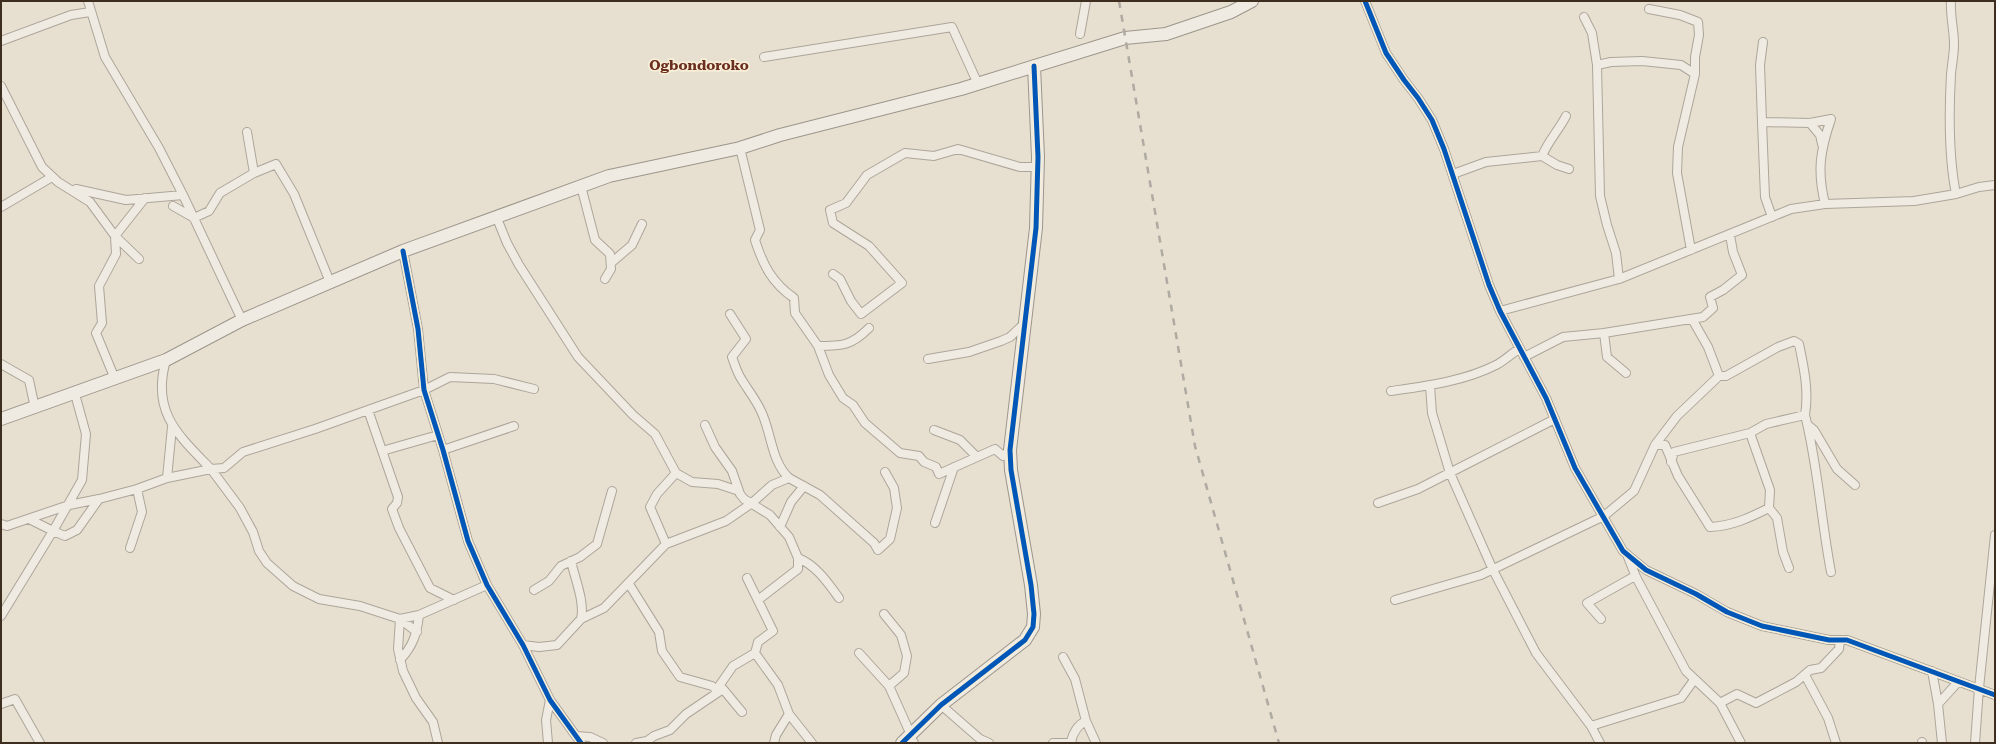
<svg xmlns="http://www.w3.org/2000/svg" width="1996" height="744" font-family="'Roboto Serif',serif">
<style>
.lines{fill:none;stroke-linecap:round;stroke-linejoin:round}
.street-casing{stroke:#ada599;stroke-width:10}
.secondary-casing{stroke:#9c958a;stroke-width:14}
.street{stroke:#efebe3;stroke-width:8}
.secondary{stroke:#efebe3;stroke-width:12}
.rail{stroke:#afaaa2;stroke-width:2.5;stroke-dasharray:7 7;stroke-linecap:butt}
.cycleway-casing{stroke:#f7eed8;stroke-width:8}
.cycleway{stroke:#0057b8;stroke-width:5}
.labels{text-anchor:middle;stroke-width:3.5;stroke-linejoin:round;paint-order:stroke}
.quarter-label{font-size:14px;font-weight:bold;fill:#6b2e1e;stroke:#f7eed8}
</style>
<rect width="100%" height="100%" fill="#e7e0d1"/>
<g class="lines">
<defs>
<path id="street" d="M88 1 105 57 159 148 183 195 242 320
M1365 1 1386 53 1404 80 1418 98 1432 120 1444 149 1489 285 1500 311 1546 398 1575 468 1623 551 1646 570 1696 594 1727 612 1762 626 1829 640H1847L1995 695
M1951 1C1950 16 1954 29 1954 44 1954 54 1952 64 1951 74 1949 110 1949 159 1956 194
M1649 9 1680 15 1698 22 1699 35 1695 57V74L1678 147 1677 173 1691 250
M1584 17 1592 33 1597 65 1600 196 1607 225 1616 253 1619 279
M1080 34 1086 1
M1 41 71 15 90 12
M1763 42 1760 65 1762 122 1810 123 1831 119C1820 151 1817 171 1825 204
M764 57 952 27 978 84
M1597 65 1611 62 1642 61 1681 65 1695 74
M1 86 42 167 58 182 90 202 115 236 139 259
M1762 122 1765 197 1772 217
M1810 123 1820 135 1822 144
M740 148 760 230 755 240C763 265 772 283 794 298L795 313 818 346 829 375 843 398 853 405 865 423 900 453 919 456 924 462 936 467 939 474 995 449 1003 456 1010 450
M1542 156C1548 141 1559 130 1566 116
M254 173 276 164 294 194 330 282
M1453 174 1486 162 1542 156 1557 165 1569 169
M581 186 595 240 610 254 611 269 605 279
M76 189 126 200 183 195
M173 206 194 218 209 211 220 193 254 173 247 132
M1 207 52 177
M496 216 507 243 519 265 578 357 633 415 655 434 676 473 657 494 650 507 666 544
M403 251 418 329 424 390 443 450 468 541 487 585 523 645 550 700 581 743
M611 263 632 245 642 224
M833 274 840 279 851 301 861 314 902 283 869 246 833 223 830 210 846 203 867 175 905 153 934 156 958 149 1020 167H1038
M1500 311 1619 279 1791 209 1825 204 1914 201 1956 194 1979 187 1995 185
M1604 333 1703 317 1713 308 1710 297 1723 290 1742 275 1733 252 1730 235
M818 346C842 346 851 346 869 328
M1524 357 1563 337 1604 333 1607 357 1626 373
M928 359 969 352 1001 341 1010 337 1025 323
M166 360C151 412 178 435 211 469L224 468 243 452 315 429 424 390 450 377 494 379 534 389
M1 364 29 380 35 408
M1719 376H1726L1778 347 1794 341 1799 344C1804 368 1809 391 1805 415L1766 424 1750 433
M115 379 96 333 102 323 99 286 116 254 115 236 145 198
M1430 386 1432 413 1450 473 1493 570 1536 653 1591 726 1600 743
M1391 391C1426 386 1465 381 1496 365 1504 361 1511 354 1519 349
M368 410 398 497 397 503 392 509 399 528 430 588 454 600
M1805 415C1818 466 1821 520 1831 572
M705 425 715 447 732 471 740 494 744 499 770 515 789 537 798 558C816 565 828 583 839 598
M1808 425 1814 430 1837 469 1855 485
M934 430 960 440 976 456
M1655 445H1665L1678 476 1710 527C1732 526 1749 518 1769 508L1777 518 1783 552 1789 568
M443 450 514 426
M382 451 438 435
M1671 462 1674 452 1750 433 1770 490 1769 508
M676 473 692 482 718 484 739 491
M167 478 211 469 240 508 253 532 259 551 267 563 293 586 319 599 360 606 400 619 419 615 487 585
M789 478 820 495 874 543 878 550 890 539 897 508 894 488 885 472
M1378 503 1418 489 1555 419
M29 519 53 531 82 480 86 434 75 394
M935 523 954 467
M1 524 7 526 69 505 99 499
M780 527 791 502 804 486
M130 548 142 512 137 489 167 478 172 427
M1628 557 1636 577 1686 671 1720 703 1737 694 1756 703 1796 682 1810 670 1821 668 1839 649 1840 640
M571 561C575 579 585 602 581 619
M747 578 773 631 758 642 755 653
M629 584 659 632 662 651 680 677 712 686 718 691
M534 590 549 581 561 566 580 557 597 544 612 491
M758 600 798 569V558
M1395 600 1481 575 1604 516 1634 491 1655 445 1677 416 1719 376 1708 347 1692 319
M884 614 901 635 907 656 904 673 889 686
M1 616 53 531 65 536 77 530 99 499 137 489
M400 619 398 649 403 671 416 698 433 722 438 743
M400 619 417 632
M1601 619 1587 603 1635 576
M523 645 539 647 557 645 581 619 604 608 666 544 726 521 752 503 772 485 789 478C771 461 772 434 761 411 756 400 748 390 742 380 737 373 735 365 732 357L746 339 730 314
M859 653 889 686 911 735
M1063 657 1075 679 1086 721C1077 725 1073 733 1071 742
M400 660C413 646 417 634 419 615
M1932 671 1938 704 1942 743
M1805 675 1828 718 1836 743
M723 689 719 686 733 666 755 653 778 685 789 714 776 735 774 743
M1720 703 1741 743
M1 704 15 699 40 743
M1938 704 1958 682
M941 705 980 739 989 743
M789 714 812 743
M1086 721 1096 743
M1591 726 1681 698 1694 680
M576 736 590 737 603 743
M910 736 914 743
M548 743 546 720 550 700
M636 743 647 741 654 736 670 730 686 714 723 689 742 712
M1053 743H1072
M1922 743V742
M1975 743 1979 688 1995 535"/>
<path id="secondary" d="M1 419 166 360 242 320 403 251 609 176 740 148 780 135 961 89 1125 38 1166 34 1231 12 1252 1
M902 743 941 705 1025 640 1033 627 1034 614 1031 585 1011 470 1010 450 1036 228 1038 157 1034 66"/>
</defs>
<!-- street casing -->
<use href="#street" class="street-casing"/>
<!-- secondary casing -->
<use href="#secondary" class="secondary-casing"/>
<!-- street -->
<use href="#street" class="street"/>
<!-- secondary -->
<use href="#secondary" class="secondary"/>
<!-- rail -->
<path class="rail" d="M1119 1 1195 446 1279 743"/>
<defs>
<path id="cycleway" d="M1365 1 1386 53 1404 80 1418 98 1432 120 1444 149 1489 285 1500 311 1546 398 1575 468 1623 551 1646 570 1696 594 1727 612 1762 626 1829 640H1847L1995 695
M403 251 418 329 424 390 443 450 468 541 487 585 523 645 550 700 581 743
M902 743 941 705 1025 640 1033 627 1034 614 1031 585 1011 470 1010 450 1036 228 1038 157 1034 66"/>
</defs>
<!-- cycleway casing -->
<use href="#cycleway" class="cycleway-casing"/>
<!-- cycleway -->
<use href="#cycleway" class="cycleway"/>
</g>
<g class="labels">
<!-- quarter labels -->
<g class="quarter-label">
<text x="699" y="70">Ogbondoroko</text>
</g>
</g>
<!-- border -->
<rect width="1996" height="744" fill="none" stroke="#3d2e20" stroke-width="4"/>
</svg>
